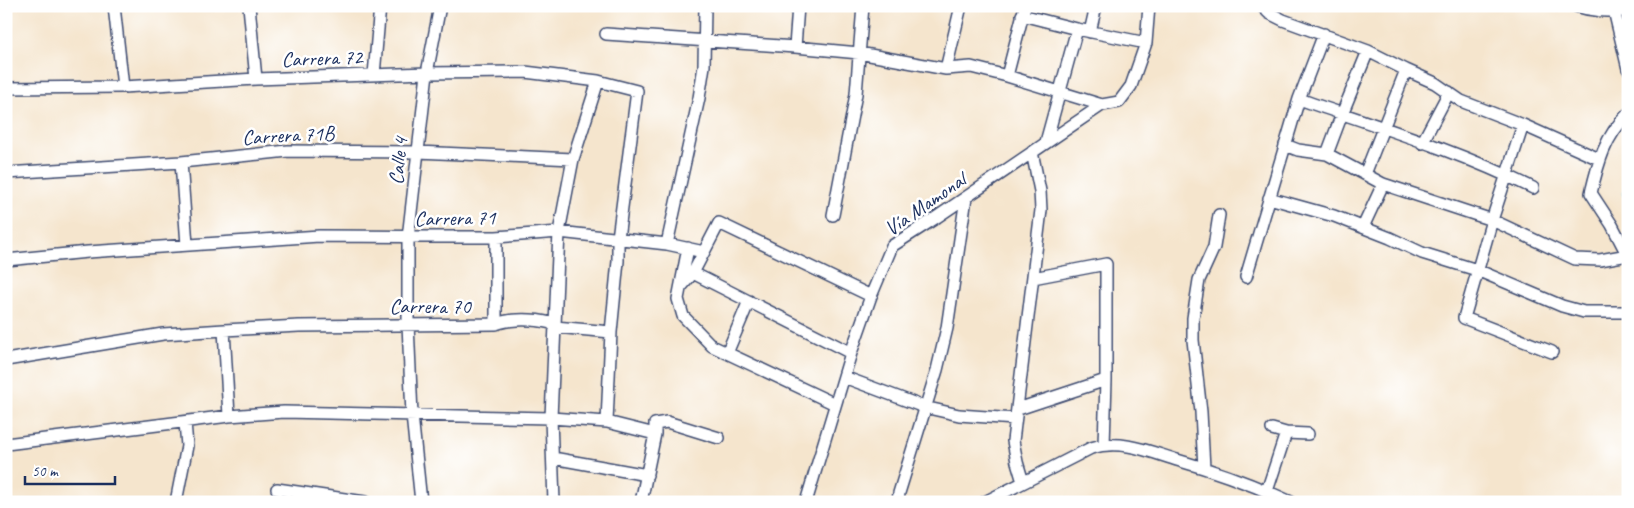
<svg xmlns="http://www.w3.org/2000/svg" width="1634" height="508" font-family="Caveat,sans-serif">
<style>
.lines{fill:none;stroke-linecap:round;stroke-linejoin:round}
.stream{stroke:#55c0d0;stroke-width:4}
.minor-casing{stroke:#3c4a6f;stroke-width:14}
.minor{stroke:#fff;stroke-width:11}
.labels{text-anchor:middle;stroke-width:5;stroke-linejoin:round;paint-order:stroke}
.street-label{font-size:21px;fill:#1b2f5e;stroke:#fff}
</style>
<rect width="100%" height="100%" fill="#fff"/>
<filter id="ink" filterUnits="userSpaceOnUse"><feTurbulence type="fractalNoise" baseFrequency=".02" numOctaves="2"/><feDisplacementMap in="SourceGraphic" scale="10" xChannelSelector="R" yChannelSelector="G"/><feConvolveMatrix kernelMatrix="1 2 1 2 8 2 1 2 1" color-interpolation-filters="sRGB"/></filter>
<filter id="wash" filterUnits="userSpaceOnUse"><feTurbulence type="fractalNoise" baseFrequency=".0096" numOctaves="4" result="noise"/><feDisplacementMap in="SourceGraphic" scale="20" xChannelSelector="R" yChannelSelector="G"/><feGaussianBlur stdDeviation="1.12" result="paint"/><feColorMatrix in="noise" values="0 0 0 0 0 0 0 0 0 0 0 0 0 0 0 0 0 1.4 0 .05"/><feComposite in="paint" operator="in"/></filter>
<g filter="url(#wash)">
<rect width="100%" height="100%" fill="#f5e5cd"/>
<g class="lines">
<!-- stream -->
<path class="stream" d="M1624 194 1628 188"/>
</g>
</g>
<g filter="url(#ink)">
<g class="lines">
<defs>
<path id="minor" d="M114 6 123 87
M249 6 256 79
M1262 6 1269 13 1283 20 1368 51 1406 70 1435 83 1461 101 1523 125 1599 159
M1576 6C1594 12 1610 11 1628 11
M1613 6 1628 69
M1022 15 1077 29 1146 43
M1090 32 1096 6
M606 34 795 47 859 53 946 69 971 67 1007 76 1102 105
M795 47 798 6
M946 69 961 6
M374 75 380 6
M1007 76 1025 6
M6 88 123 87 256 79 427 73 525 72 598 81 637 91 618 238V261L611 332 607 422
M1299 99C1377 126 1459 151 1533 188
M1628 114C1605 136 1598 163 1591 193L1612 225 1628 256
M1523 125 1492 220 1464 318 1552 352
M1046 142 1077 29
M1422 143 1449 92
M1285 145 1298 150 1327 154 1383 184 1492 220 1575 259 1600 260 1628 255
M1327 154 1342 114 1368 51
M181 162 187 245
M6 173 181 162 288 151 418 152 573 159
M1365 174 1406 70
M1269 198 1334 216 1390 238 1422 253 1477 270 1562 306 1584 312H1628
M833 215 856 94 863 6
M1363 227 1383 184
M667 244 699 98 704 66 705 6
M688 248 678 299 683 316 712 346 835 404
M6 260 88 252 319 236 496 237 559 232 667 244 704 252
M693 273 851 353
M1246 277 1299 99 1324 34
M1033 278 1106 264V380L1104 445
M681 287 693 273 719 223 871 296
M496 324V237
M224 330 229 416
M727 353 749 301
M6 360 163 334 224 330 299 326 496 324C511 318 535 319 551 323L555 327 611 332
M844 377 924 407 959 415 1015 419
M1018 409 1106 380
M1272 429 1286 433 1308 434
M6 444 229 416 284 412 551 418 607 422 655 434
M553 458 647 475
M1204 468 1201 412 1193 340V318L1199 280 1214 247 1219 215
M1023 482 1017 462 1013 441 1041 210 1040 191 1032 152
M277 489 365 502
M1267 491 1286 433
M176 502 187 446 185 422
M421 502 412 415 408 324V238L427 73 440 6
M554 502 551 418 559 232 573 159 598 81
M641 502 655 434V424L667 422 719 438
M806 502 851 353 871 296 892 246 937 217 1102 105 1119 102 1131 86 1146 43 1149 6
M898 502 899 493 937 370 947 328 966 198
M985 502 1091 448C1121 439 1148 451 1177 460 1216 471 1254 485 1291 502"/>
</defs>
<!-- minor casing -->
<use href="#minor" class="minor-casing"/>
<!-- minor -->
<use href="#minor" class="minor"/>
</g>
</g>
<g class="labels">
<!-- street labels -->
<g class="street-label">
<text transform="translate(322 58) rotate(-2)" y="7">Carrera 72</text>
<text transform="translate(288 135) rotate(-3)" y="7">Carrera 71B</text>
<text transform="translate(398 161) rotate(-84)" y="7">Calle 4</text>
<text transform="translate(925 204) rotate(-35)" y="7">Vía Mamonal</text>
<text transform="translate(455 218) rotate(-1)" y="7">Carrera 71</text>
<text x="430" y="313">Carrera 70</text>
</g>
</g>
<!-- margin -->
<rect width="1634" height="508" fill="none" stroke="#fff" stroke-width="25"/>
<!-- scale -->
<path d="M25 476v8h90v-8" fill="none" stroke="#1b2f5e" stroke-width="2.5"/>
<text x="32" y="476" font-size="15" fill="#1b2f5e" stroke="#ffffff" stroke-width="4" paint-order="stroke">50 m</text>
</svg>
